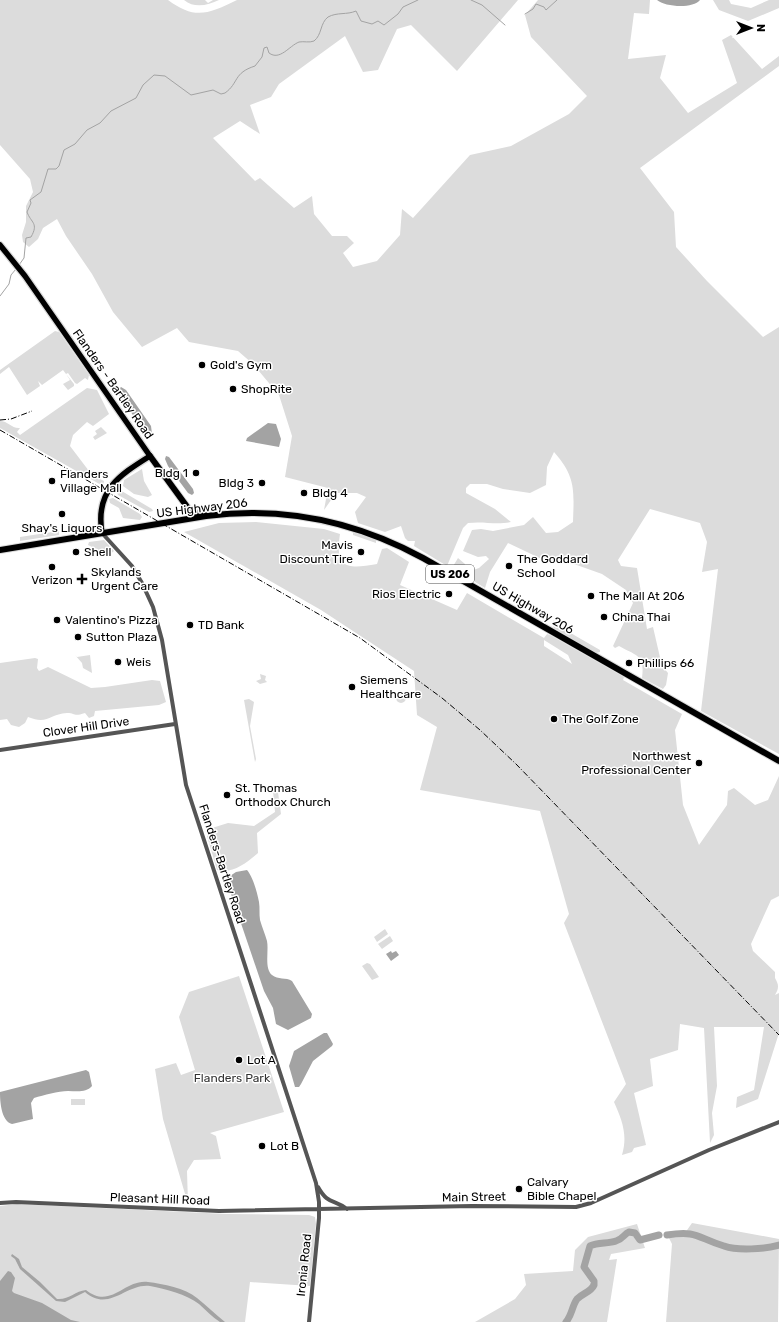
<svg xmlns="http://www.w3.org/2000/svg" width="779" height="1322" font-family="Rubik,sans-serif">
<style>
.green{fill:#dcdcdc;fill-rule:evenodd}
.water{fill:#a3a3a3}
.lines{fill:none;stroke-linecap:round;stroke-linejoin:round}
.stream{stroke:#a3a3a3;stroke-width:1}
.river{stroke:#a3a3a3;stroke-width:7}
.major-casing{stroke:#dbdbdb;stroke-width:8}
.highway-casing{stroke:#dbdbdb;stroke-width:8}
.minor{stroke:#555;stroke-width:4}
.major{stroke:#000;stroke-width:5.5}
.highway{stroke:#000;stroke-width:6}
.rail{stroke:#000;stroke-width:1;stroke-dasharray:6 2 1 2;stroke-linecap:butt}
.poi-dot{fill:#000;stroke:#fff;stroke-width:1.5}
.labels{text-anchor:middle;stroke-width:3;stroke-linejoin:round;paint-order:stroke}
.shield{fill:#fff;stroke:#4c4c4c;stroke-width:1}
.shield-label{font-size:11px;font-weight:bold;fill:#000}
.poi-label{font-size:12px;fill:#000;stroke:#fff;text-anchor:start}
.street-label{font-size:12px;fill:#000;stroke:#fff}
.park-label{font-size:12px;fill:#333;stroke:#fff}
</style>
<rect width="100%" height="100%" fill="#fff"/>
<!-- green -->
<path class="green" d="M0 0H168C195 20 208 14 237 0H518L457 71 411 25 397 29 378 70 363 72 345 36 279 84 271 97 250 105 260 134 240 121 213 138 255 181 260 178 294 208 312 196 314 214 332 236H347L354 243 343 253 353 267 377 261 400 235 402 209 413 218 470 155 511 146 569 114 587 96 531 37 525 15 538 0H650L649 14 634 13 628 59 666 55 660 78 688 113 737 83 722 40 731 35 762 69 779 56V66L640 168 674 212 676 247 707 281 763 337 779 327V754L701 711 718 569 702 572 707 542 700 523 650 509 618 560 621 566 637 568 647 629 653 627 662 666 668 673 666 685 663 689 642 678C645 655 637 656 619 646L615 648 613 646 633 603 626 590 602 574 560 559 548 562 508 543 490 572 485 588 452 568 458 558 465 564 464 570 468 572 479 568 489 559 486 556 478 557 463 551 472 530 481 529 493 531 524 525 533 517 546 533 558 532 573 522C574 490 576 477 554 452L547 467 546 485 530 493 503 489 487 484H470L466 488V493L495 509 511 522C495 525 484 521 468 523L463 528 447 566 414 546 415 541H408L405 538 401 526 385 532 358 523 355 512 366 497 357 493H336L324 510 328 488 285 477 292 436 279 395 253 364 238 351 189 342 177 328 142 347 113 312 92 274 66 236 57 219 43 228 38 239 29 247 23 242 22 235 26 222V206L33 192 30 179 0 145Z
M184 0H205L208 3 213 0H219C208 5 195 9 184 0Z
M713 0H729L731 4 751 8 769 0H779V8L748 21 719 10Z
M55 331 59 332 89 375 88 380 85 378 77 384 75 383 68 373 66 374 63 370 42 385 38 381 40 386 27 395 9 367 0 374V370Z
M66 374 74 384V386L68 390 63 384 70 380Z
M87 388 97 390 109 414 93 426 87 422 73 435 70 446 92 475 104 481 103 486 0 428V421C8 421 12 429 20 428L17 432 20 435Z
M101 427 107 433 95 440 93 437 97 434 95 431Z
M142 469 144 481 152 495 148 497 134 494 123 486 124 480Z
M116 490H120L152 509 153 511 149 512 118 495Z
M113 498 140 514 142 517 140 520 123 518 119 508 110 503 109 499Z
M256 522 324 529 340 534C335 567 345 570 377 564L382 549 387 548 409 562 400 585 457 610 467 593 544 638 547 634 550 635 624 677 623 680 682 714 675 730 683 805 699 845 727 805 728 791 734 788 755 805 768 800 779 776V896L771 900 751 944 753 951 775 972V978C779 985 779 988 775 995L779 993V1033L758 1099 736 1108 737 1097 754 1090 764 1027H714L717 1086 712 1113 714 1135 710 1143 704 1028 680 1024 678 1050 650 1059 653 1086 634 1093 646 1145 634 1148 632 1152 622 1155C628 1135 622 1120 614 1102L626 1084 564 923 569 914 540 811 420 790 437 727 417 715 414 671 321 610 184 532 219 523ZM544 640 568 655 572 664 544 646Z
M59 531V535L20 541V537Z
M353 532 376 539V543L353 535Z
M104 540 114 551 109 555 88 545 89 542Z
M554 620 555 624 600 650V652L596 653 554 628 552 624Z
M75 655 77 657 90 655 92 673 83 668 82 663Z
M35 658 38 659 37 668 39 671 48 667 91 688 105 687 152 680 160 681 166 702 159 705 95 711 94 716 89 718 85 713C73 717 76 713 67 713 49 714 48 725 28 717L25 723 19 727 11 725 7 719 0 720V663Z
M260 674 266 676 265 680 267 682 260 684 256 681 261 679Z
M396 698a5 5 0 1 1 10 0a5 5 0 1 1-10 0Z
M249 699 254 702 250 726 256 759 255 762 244 700Z
M274 788 278 792 281 814 257 833 258 853C246 863 233 874 217 870L207 836 212 828 228 823 254 826 275 812 273 791Z
M385 929 388 934 377 942 374 937Z
M390 936 393 941 382 949 378 944Z
M367 963 370 964 379 977 372 980 362 966Z
M239 976 284 1112 210 1133 216 1136 221 1159 194 1160 187 1171 188 1204 163 1119 155 1069 176 1063 181 1075 195 1070 179 1017 189 992Z
M71 1099H85V1105H71Z
M17 1204 227 1214 309 1215 315 1217 316 1224 310 1286 250 1282 245 1322H0V1206Z
M692 1223 779 1239 778 1322H666L672 1244 668 1236 685 1233Z
M637 1224 645 1248 611 1254 609 1260 617 1259 607 1322H475L515 1299 526 1285 524 1274 573 1271 575 1250 588 1237Z"/>
<!-- water -->
<path class="water" d="M657 0H700C693 9 665 7 657 0Z
M121 387 126 390 151 426 152 434 145 433 118 393 119 389Z
M268 423 276 424 281 439 279 447 246 441 247 438Z
M166 456 169 457 193 489 194 493 192 495 188 493 168 466 165 459Z
M247 870C253 877 257 892 259 902 260 908 259 914 260 920 262 927 265 934 267 941 269 951 264 968 272 975 278 980 286 977 292 981L312 1014 311 1018 288 1030 276 1024 273 1008 264 991 229 888 230 876 236 872Z
M391 951 392 953 396 951 399 955 391 961 386 954Z
M324 1033H327L333 1044 332 1046 313 1061 301 1084 299 1087H295L289 1066 294 1051Z
M86 1070 89 1072 92 1086C86 1093 77 1091 68 1091 58 1091 44 1095 34 1098L31 1103 33 1119 12 1124C1 1121 0 1101 0 1092Z
M12 1254 19 1259 22 1267 40 1282 57 1299C69 1300 75 1291 86 1290 111 1310 124 1279 148 1282 163 1284 185 1288 197 1298 207 1306 215 1314 225 1322H220C212 1317 206 1310 199 1304 186 1294 166 1289 150 1286 126 1283 109 1313 85 1292L65 1302 56 1301 20 1269 15 1259 11 1256Z
M8 1271 11 1272 15 1278 12 1291 14 1293 42 1303 71 1320 80 1322H0V1281Z"/>
<g class="lines">
<!-- stream -->
<path class="stream" d="M471 0 482 5 505 25
M525 14 533 9 536 4 544 7 546 10 557 0
M19 265 24 258 26 238 31 237C39 223 31 223 27 212L31 203 30 200 41 192 48 169H56L59 166 64 150 75 144 87 130 100 123 111 111 136 98 143 85 154 75 165 76 191 95 213 90 221 94 225 93C239 83 233 73 255 66L262 57 264 48 267 47 269 53C280 61 289 46 299 42 304 41 309 43 314 41 322 35 320 23 328 17 337 12 347 15 356 11L361 21 372 24 378 21 384 25 398 14 403 7 418 0
M0 296 9 284 11 275 16 269"/>
<!-- river -->
<path class="river" d="M667 1235C698 1230 697 1238 724 1246 738 1251 765 1249 779 1245
M566 1322C572 1315 572 1306 577 1299 583 1293 591 1292 594 1285V1281L584 1267 590 1246C598 1242 608 1244 616 1241 623 1239 624 1234 629 1232L635 1233 640 1240 659 1235"/>
<defs>
<path id="major" d="M0 245 25 276 150 456C118 476 95 491 102 533"/>
<path id="highway" d="M150 456 188 508 194 512 205 515
M0 550 206 516C283 506 355 521 423 558L779 761"/>
</defs>
<!-- major casing -->
<use href="#major" class="major-casing"/>
<!-- highway casing -->
<use href="#highway" class="highway-casing"/>
<!-- minor -->
<path class="minor" d="M102 533 132 566 142 583 153 607 162 640 186 785 316 1183 319 1202V1218L309 1322
M0 750 175 724
M318 1187C328 1205 334 1199 347 1209
M0 1203 16 1202 219 1211 472 1206 576 1207 591 1203 709 1150 779 1122"/>
<!-- major -->
<use href="#major" class="major"/>
<!-- highway -->
<use href="#highway" class="highway"/>
<!-- rail -->
<path class="rail" d="M0 420 11 419 32 411
M0 430 360 638 442 698 480 730 516 764 779 1035"/>
</g>
<!-- markers -->
<g class="poi-dot">
<circle cx="202" cy="365" r="4"/>
<circle cx="233" cy="389" r="4"/>
<circle cx="196" cy="473" r="4"/>
<circle cx="52" cy="481" r="4"/>
<circle cx="262" cy="483" r="4"/>
<circle cx="304" cy="493" r="4"/>
<circle cx="62" cy="514" r="4"/>
<circle cx="76" cy="552" r="4"/>
<circle cx="361" cy="552" r="4"/>
<circle cx="509" cy="566" r="4"/>
<circle cx="52" cy="567" r="4"/>
<path d="M80 573h4v4h4v4h-4v4h-4v-4h-4v-4h4z"/>
<circle cx="449" cy="594" r="4"/>
<circle cx="591" cy="596" r="4"/>
<circle cx="604" cy="617" r="4"/>
<circle cx="57" cy="620" r="4"/>
<circle cx="190" cy="625" r="4"/>
<circle cx="78" cy="637" r="4"/>
<circle cx="118" cy="662" r="4"/>
<circle cx="629" cy="663" r="4"/>
<circle cx="352" cy="687" r="4"/>
<circle cx="554" cy="719" r="4"/>
<circle cx="699" cy="763" r="4"/>
<circle cx="227" cy="795" r="4"/>
<circle cx="239" cy="1060" r="4"/>
<circle cx="262" cy="1146" r="4"/>
<circle cx="519" cy="1189" r="4"/>
</g>
<g class="labels">
<!-- shield labels -->
<rect class="shield" x="426" y="565" width="48" height="18" rx="3"/>
<g class="shield-label">
<text x="450" y="578">US 206</text>
</g>
<!-- poi labels -->
<g class="poi-label">
<text x="210" y="369">Gold's Gym</text>
<text x="241" y="393">ShopRite</text>
<text x="188" y="477" text-anchor="end">Bldg 1</text>
<text x="60" y="478">Flanders<tspan x="60" dy="14">Village Mall</tspan></text>
<text x="254" y="487" text-anchor="end">Bldg 3</text>
<text x="312" y="497">Bldg 4</text>
<text x="62" y="532" text-anchor="middle">Shay's Liquors</text>
<text x="353" y="549" text-anchor="end">Mavis<tspan x="353" dy="14">Discount Tire</tspan></text>
<text x="84" y="556">Shell</text>
<text x="517" y="563">The Goddard<tspan x="517" dy="14">School</tspan></text>
<text x="91" y="576">Skylands<tspan x="91" dy="14">Urgent Care</tspan></text>
<text x="52" y="584" text-anchor="middle">Verizon</text>
<text x="441" y="598" text-anchor="end">Rios Electric</text>
<text x="599" y="600">The Mall At 206</text>
<text x="612" y="621">China Thai</text>
<text x="65" y="624">Valentino's Pizza</text>
<text x="198" y="629">TD Bank</text>
<text x="86" y="641">Sutton Plaza</text>
<text x="126" y="666">Weis</text>
<text x="637" y="667">Phillips 66</text>
<text x="360" y="684">Siemens<tspan x="360" dy="14">Healthcare</tspan></text>
<text x="562" y="723">The Golf Zone</text>
<text x="691" y="760" text-anchor="end">Northwest<tspan x="691" dy="14">Professional Center</tspan></text>
<text x="235" y="792">St. Thomas<tspan x="235" dy="14">Orthodox Church</tspan></text>
<text x="247" y="1064">Lot A</text>
<text x="270" y="1150">Lot B</text>
<text x="527" y="1186">Calvary<tspan x="527" dy="14">Bible Chapel</tspan></text>
</g>
<!-- street labels -->
<g class="street-label">
<text transform="translate(113 384) rotate(55)" y="4">Flanders - Bartley Road</text>
<text transform="translate(202 508) rotate(-7)" y="4">US Highway 206</text>
<text transform="translate(533 608) rotate(30)" y="4">US Highway 206</text>
<text transform="translate(86 727) rotate(-8)" y="4">Clover Hill Drive</text>
<text transform="translate(222 864) rotate(72)" y="4">Flanders-Bartley Road</text>
<text transform="translate(474 1197) rotate(-1)" y="4">Main Street</text>
<text transform="translate(160 1199) rotate(2)" y="4">Pleasant Hill Road</text>
<text transform="translate(304 1265) rotate(-84)" y="4">Ironia Road</text>
</g>
<!-- park labels -->
<g class="park-label">
<text x="232" y="1082">Flanders Park</text>
</g>
</g>
<!-- north arrow -->
<g transform="translate(751 28) rotate(90)" stroke="#ffffff" stroke-width="3" paint-order="stroke">
<path d="M0-3L7 15L0 10L-7 15Z" fill="#000000"/>
<text y="-6" font-size="11" font-weight="bold" text-anchor="middle" fill="#000000">N</text>
</g>
</svg>
